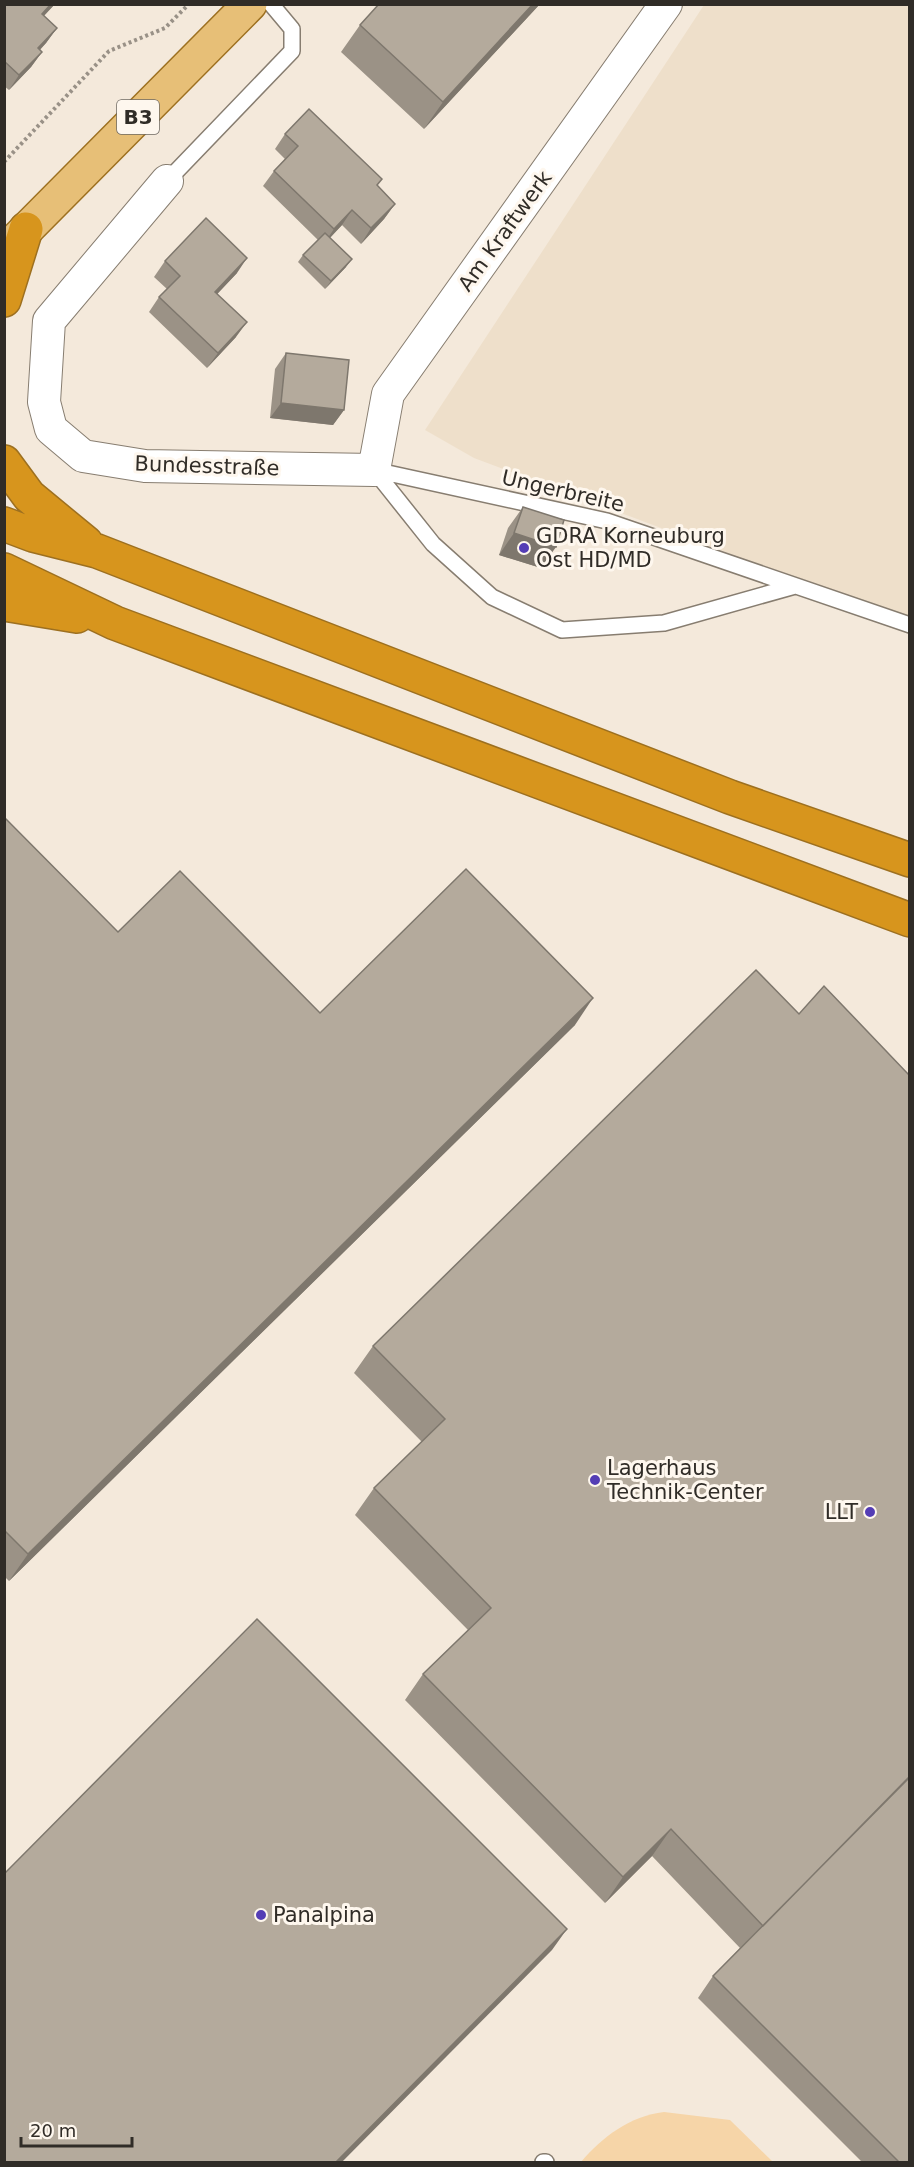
<svg xmlns="http://www.w3.org/2000/svg" width="914" height="2167" font-family="'DejaVu Sans',sans-serif">
<style>
.built{fill:#eedfca}
.green{fill:#f6d5a8}
.lines{fill:none;stroke-linecap:round;stroke-linejoin:round}
.lane-casing{stroke:#877d70;stroke-width:18}
.street-casing{stroke:#877d70;stroke-width:34}
.primary-casing{stroke:#9d7020;stroke-width:36}
.highway-casing{stroke:#9d7020;stroke-width:36}
.path{stroke:#999187;stroke-width:4;stroke-dasharray:3 3;stroke-linecap:butt}
.lane{stroke:#fff;stroke-width:15}
.street{stroke:#fff;stroke-width:32}
.primary{stroke:#e7bf77;stroke-width:33}
.highway{stroke:#d7951d;stroke-width:33}
.wall{fill:#9b9286}
.shaded-wall{fill:#7e776d}
.building{fill:#b4aa9c;stroke:#7e776d;stroke-width:1.5}
.poi-dot{fill:#543db5;stroke:#fef7ee;stroke-width:2}
.labels{text-anchor:middle;stroke-width:6;stroke-linejoin:round;paint-order:stroke}
.shield{fill:#fef7ee;stroke:#6e6963;stroke-width:1.5}
.shield-label{font-size:20px;font-weight:bold;fill:#302c27}
.street-label{font-size:21px;fill:#302c27;stroke:#fef7ee}
.poi-label{font-size:21px;fill:#302c27;stroke:#fef7ee;text-anchor:start}
</style>
<rect width="100%" height="100%" fill="#f4e9db"/>
<!-- built -->
<path class="built" d="M704 5H909V616L736 556 474 458 425 430Z"/>
<!-- green -->
<path class="green" d="M664 2112 730 2120 773 2162H581C602 2137 630 2116 664 2112Z"/>
<g class="lines">
<defs>
<path id="lane" d="M167 181 292 51V29L271 4
M374 470 607 521 910 625
M374 470 433 544 492 597 562 630 664 623 795 586
M543 2162H546"/>
<path id="street" d="M167 181 49 321 44 402 51 429 83 456 145 466 374 470 388 394 666 4"/>
<path id="primary" d="M6 250 250 4"/>
<path id="highway" d="M4 300 26 229
M4 462 29 496 86 543
M4 524 33 535 97 551 730 797 910 860
M4 570 115 623 910 920
M4 604 77 616"/>
</defs>
<!-- lane casing -->
<use href="#lane" class="lane-casing"/>
<!-- street casing -->
<use href="#street" class="street-casing"/>
<!-- primary casing -->
<use href="#primary" class="primary-casing"/>
<!-- highway casing -->
<use href="#highway" class="highway-casing"/>
<!-- path -->
<path class="path" d="M4 162 109 51 165 28 189 4"/>
<!-- lane -->
<use href="#lane" class="lane"/>
<!-- street -->
<use href="#street" class="street"/>
<!-- primary -->
<use href="#primary" class="primary"/>
<!-- highway -->
<use href="#highway" class="highway"/>
</g>
<!-- wall -->
<path class="wall" d="M4 4H55L44 16 57 28 46 43 40 50 42 52 31 67 9 90 4 86Z
M379 4H540L424 129 341 52 360 25Z
M285 134 377 186 395 204 384 219 361 244 342 225 330 238 346 267 325 289 298 262 303 255 318 240 263 186 274 171 285 159 275 149Z
M165 261 237 273 217 294 236 337 207 368 149 312 159 297 167 289 154 277Z
M286 353 344 410 333 425 270 418 275 369Z
M523 507 541 568 499 555 508 528Z
M4 817 118 932 320 1013 575 1025 9 1581 4 1576Z
M799 1014 909 2163H863L698 1998 713 1976 740 1948 652 1856 605 1903 405 1700 423 1674 468 1630 355 1515 374 1488 422 1442 354 1373 373 1346Z"/>
<!-- shaded-wall -->
<path class="shaded-wall" d="M51 4H55L31 29 42 14Z
M533 4H540L424 129 443 102Z
M57 28 46 43 27 63 38 48Z
M42 52 31 67 9 90 19 75Z
M395 204 384 219 361 244 371 228Z
M352 210 342 225 323 245 334 229Z
M247 258 237 273 205 307 215 292Z
M352 259 346 267 325 289 331 281Z
M247 322 236 337 207 368 218 353Z
M281 403 344 410 333 425 270 418Z
M514 533 556 547 541 568 499 555Z
M593 998 575 1025 9 1581 28 1554Z
M671 1829 652 1856 605 1903 623 1877Z
M567 1929 552 1950 341 2163H335Z"/>
<!-- building -->
<path class="building" d="M4 4H51L42 14 57 28 38 48 42 52 19 75 4 61Z
M379 4H533L443 102 360 25Z
M309 109 382 179 377 185 395 204 371 228 352 210 334 229 274 171 298 146 285 134Z
M206 218 247 258 215 292 247 322 218 353 159 297 180 276 165 261Z
M325 233 352 259 331 281 303 255Z
M286 353 349 360 344 410 281 403Z
M523 507 564 520 556 547 514 533Z
M4 817 118 932 180 871 320 1013 466 869 593 998 28 1554 4 1530Z
M756 970 799 1014 824 986 909 1075V1777L763 1926 671 1829 623 1877 423 1674 491 1608 374 1488 445 1419 373 1346Z
M257 1619 567 1929 335 2163H4V1874Z
M909 1778V2163H900L713 1976Z"/>
<!-- markers -->
<g class="poi-dot">
<circle cx="524" cy="548" r="6"/>
<circle cx="595" cy="1480" r="6"/>
<circle cx="870" cy="1512" r="6"/>
<circle cx="261" cy="1915" r="6"/>
</g>
<g class="labels">
<!-- shield labels -->
<rect class="shield" x="117" y="100" width="42" height="34" rx="4.5"/>
<g class="shield-label">
<text x="138" y="124">B3</text>
</g>
<!-- street labels -->
<g class="street-label">
<text transform="translate(505 231) rotate(-54)" y="7">Am Kraftwerk</text>
<text transform="translate(207 466) rotate(2)" y="7">Bundesstraße</text>
<text transform="translate(563 491) rotate(13)" y="7">Ungerbreite</text>
</g>
<!-- poi labels -->
<g class="poi-label">
<text x="536" y="543">GDRA Korneuburg<tspan x="536" dy="24">Ost HD/MD</tspan></text>
<text x="607" y="1475">Lagerhaus<tspan x="607" dy="24">Technik-Center</tspan></text>
<text x="858" y="1519" text-anchor="end">LLT</text>
<text x="273" y="1922">Panalpina</text>
</g>
</g>
<!-- border -->
<rect width="914" height="2167" fill="none" stroke="#302c27" stroke-width="12"/>
<!-- scale -->
<path d="M21 2137v9h111v-9" fill="none" stroke="#302c27" stroke-width="3"/>
<text x="30" y="2137" font-size="18" fill="#302c27" stroke="#fef7ee" stroke-width="4.5" paint-order="stroke">20 m</text>
</svg>
